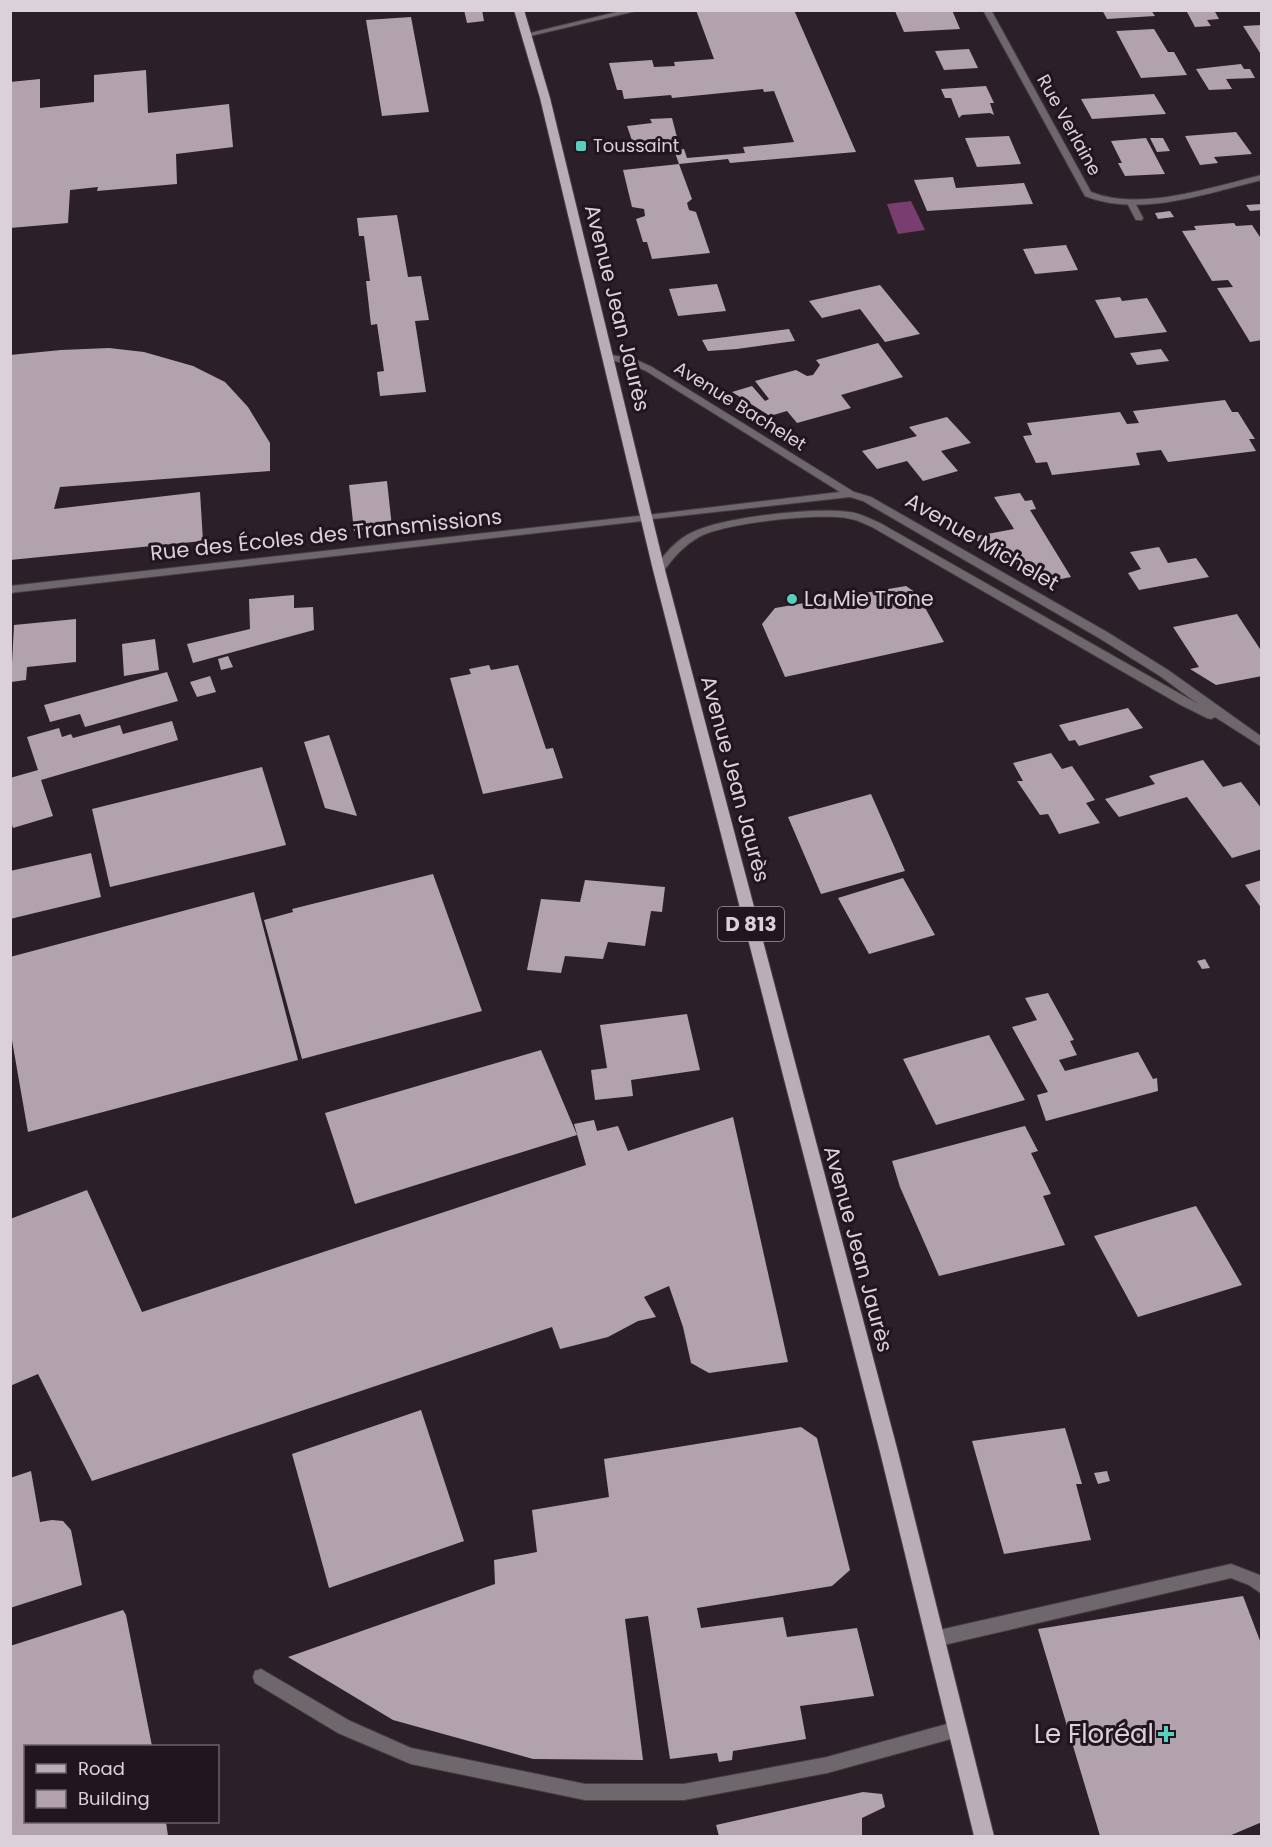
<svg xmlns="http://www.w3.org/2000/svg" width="1272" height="1847" font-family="Poppins,sans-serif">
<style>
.water{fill:#7a3d6f}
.building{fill:#b1a2ad}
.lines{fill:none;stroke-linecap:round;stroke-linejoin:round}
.service-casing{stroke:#473c44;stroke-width:2}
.minor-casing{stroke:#473c44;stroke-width:2}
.tertiary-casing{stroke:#473c44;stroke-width:2}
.primary-casing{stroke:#473c44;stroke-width:2}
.service{fill:#6e686d;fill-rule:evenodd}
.minor{fill:#6e686d;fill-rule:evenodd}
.tertiary{fill:#6e686d;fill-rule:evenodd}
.primary{fill:#baadb7;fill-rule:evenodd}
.poi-dot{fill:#58cebf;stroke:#21161f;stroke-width:2}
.labels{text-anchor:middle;stroke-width:6;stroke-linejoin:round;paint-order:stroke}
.far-street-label{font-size:18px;fill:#dad2d8;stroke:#21161f}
.far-poi-label{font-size:18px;fill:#dad2d8;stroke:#21161f;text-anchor:start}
.shield{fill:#21161f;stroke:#a29aa0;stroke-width:1.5}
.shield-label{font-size:20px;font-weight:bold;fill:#dad2d8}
.street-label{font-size:21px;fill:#dad2d8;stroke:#21161f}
.poi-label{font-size:21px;fill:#dad2d8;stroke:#21161f;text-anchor:start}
.near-poi-label{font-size:26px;fill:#dad2d8;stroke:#21161f;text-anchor:end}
</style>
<rect width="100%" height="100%" fill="#2b2028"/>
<!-- water -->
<path class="water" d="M911 201 925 230 898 234 887 204Z"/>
<!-- building -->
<path class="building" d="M464 10H482L484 21 467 23Z
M696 10H794L856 152 730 163 728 159 679 164 674 150 684 149 687 158 745 153 743 147 794 142 774 91 764 92 763 89 672 98 671 95 624 99 622 90H617L609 63 652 60 654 67 675 66 674 62 714 59Z
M952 10 960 29 904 32 895 11Z
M1102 10H1151L1155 16 1107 19Z
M1186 10H1214L1219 19 1207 20 1211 26 1195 27Z
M411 17 429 112 382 116 366 20Z
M1262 25V56L1243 26Z
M1154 29 1168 52H1174L1187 75 1141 78 1116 31Z
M969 49 978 68 944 70 935 51Z
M1241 64 1244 69H1250L1255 78 1226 79 1232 89 1209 90 1196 69Z
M146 70 148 113 229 104 233 147 176 154 177 184 97 191 98 187 70 190 68 223 10 228V82L40 79V108L94 102V75Z
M986 86 994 103H990L994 115 990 113 962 115 959 118 951 98H945L941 89Z
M1154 94 1166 114 1092 119 1081 99Z
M672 118 679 145 635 149 627 126 652 123 650 119Z
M1236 132 1252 154 1214 157 1218 163 1200 165 1185 136Z
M1009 136 1021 164 977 167 965 138Z
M1146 138 1165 174 1125 176 1118 163H1122L1111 141Z
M1150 138H1163L1170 151 1157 152Z
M679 164 692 199 687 203 689 210 696 212 710 253 652 259 647 242H643L636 219 645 216 644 209 632 207 623 170Z
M953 177 956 188 1024 183 1033 204 927 211 914 180Z
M1262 204V210L1250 211 1246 205Z
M1170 211 1174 217 1158 219 1155 213Z
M397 215 408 277 421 276 429 320 415 321 426 392 380 396 377 372 384 371 377 324 371 325 366 281H370L364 236H359L357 218Z
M1234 223 1236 226 1252 225 1262 240V340L1250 342 1217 288 1233 287 1228 280 1212 281 1182 231 1196 230 1194 226Z
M1066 245 1078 270 1035 274 1023 249Z
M717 284 726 311 678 316 669 289Z
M880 285 920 334 885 342 860 309 822 318 809 301Z
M1120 297 1122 301 1147 298 1167 332 1115 338 1095 300Z
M789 329 795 341 737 349 708 351 702 340Z
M878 343 903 377 841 395 851 408 797 423 787 411 770 416 732 392 752 386 765 401 769 399 755 381 796 370 807 376 813 375 820 365 816 360Z
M109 348 144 352 193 366 225 382 248 407 270 443V471L60 487 54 509 200 492 203 541 10 560V355L61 350Z
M1161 349 1169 361 1137 365 1130 353Z
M1225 400 1232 412H1238L1246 425 1255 439H1249L1256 451 1168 462 1161 450 1136 453 1140 465 1052 475 1047 462 1036 463 1023 436 1032 435 1027 423 1120 412 1127 424 1139 423 1133 411Z
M947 417 971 443 941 451 958 471 923 481 907 461 877 469 862 451 917 436 909 427Z
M387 481 392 527 354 531 349 485Z
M1020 493 1025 501 1032 500 1036 509 1030 510 1071 577 1046 582 971 537 1014 529 994 497Z
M1159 547 1168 563 1196 558 1209 577 1139 590 1128 573 1141 569 1130 552Z
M906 586 928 601 923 604 944 642 785 677 762 624 775 608Z
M294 595V608L313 607 314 630 193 663 187 644 250 629 249 599Z
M1237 614 1262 652V676L1216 685 1190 669 1199 667 1173 627Z
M76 619V662L27 667 26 680 11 682 14 625Z
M155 639 159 670 124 676 122 644Z
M228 656 233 667 221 670 218 659Z
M489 665 491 670 518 665 546 749 553 748 563 778 483 794 450 678 471 674 469 669Z
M167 672 178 701 85 727 80 714 50 722 44 705Z
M210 676 216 692 197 697 190 682Z
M1128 708 1143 728 1079 746 1075 740 1069 741 1059 725Z
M172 721 178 740 41 780 53 816 13 828 10 819V778L38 770 27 737 59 728 62 737 71 734 73 738 120 725 123 734Z
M329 735 357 816 325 808 304 742Z
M1051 753 1062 769 1072 766 1095 800 1086 803 1100 823 1059 834 1048 814 1040 815 1017 781H1023L1013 763Z
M1203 760 1223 787 1241 782 1262 809V849L1232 858 1187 797 1119 817 1105 799 1155 784 1149 776Z
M262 767 286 845 110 887 92 809Z
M871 794 905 871 821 894 788 817Z
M91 853 101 897 10 919V871Z
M433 874 482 1011 302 1059 264 920 293 912 292 909Z
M903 878 935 935 869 954 838 898Z
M585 880 665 887 662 912 651 911 645 946 608 942 603 959 565 956 561 973 527 970 541 899 580 902Z
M1262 880V909L1245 885Z
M254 892 298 1060 28 1132 10 1029V957Z
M1205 959 1210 968 1202 969 1197 961Z
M1048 993 1074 1040 1070 1041 1077 1055 1059 1060 1065 1071 1138 1052 1153 1079 1157 1078 1158 1091 1046 1121 1037 1095 1048 1092 1012 1027 1037 1020 1025 998Z
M687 1014 700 1070 631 1080 633 1096 595 1100 591 1070 607 1068 600 1025Z
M989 1035 1025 1100 936 1125 903 1059Z
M541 1050 577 1135 355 1204 325 1113Z
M733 1117 788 1362 709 1373 691 1363 683 1327 669 1286 644 1297 656 1317 638 1321 608 1337 560 1349 552 1327 92 1481 38 1374 10 1386V1219L87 1190 142 1312 586 1165 574 1124 594 1120 597 1131 618 1126 628 1151Z
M1025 1126 1038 1151 1031 1153 1051 1194 1043 1196 1065 1245 939 1276 900 1187 892 1161Z
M1196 1206 1242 1285 1138 1317 1094 1236Z
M421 1410 464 1541 329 1588 292 1454Z
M801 1427 817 1438 850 1570 832 1586 697 1608 701 1628 783 1617 787 1637 857 1628 874 1696 800 1706 806 1739 733 1751 732 1760 719 1762 717 1753 670 1759 648 1616 625 1619 643 1760 533 1759 393 1720 288 1657 495 1584 494 1560 537 1552 532 1510 609 1497 604 1459Z
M1065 1428 1082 1484H1076L1091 1540 1004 1554 972 1441Z
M31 1471 40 1522 52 1520 63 1521 71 1530 82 1585 10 1608V1478Z
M1107 1471 1110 1481 1098 1484 1094 1473Z
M1243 1596 1262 1646V1822L1229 1836H1100L1038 1629Z
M123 1610 126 1615 152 1746H26V1822H166L168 1836H12L10 1646Z
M863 1792 882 1794 885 1807 862 1818V1836H719L716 1825Z"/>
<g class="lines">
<defs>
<path id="service" d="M1128 201H1134L1143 218 1142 220H1136L1127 203Z
M1231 1564 1262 1576V1594L1249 1585 1231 1578 935 1647 930 1644 927 1639 930 1634 935 1631Z
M261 1669 350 1721 411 1748 585 1784H684L827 1757 958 1721 964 1723 966 1729 964 1735 958 1737 827 1773 684 1800H585L411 1764 338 1733 255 1683 253 1677 255 1671Z"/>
<path id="minor" d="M625 10H640L526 37 522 35Z
M983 10H991L1091 192C1140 212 1212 187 1262 175V180C1207 193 1140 218 1085 196Z
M647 515 652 518 651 520 10 593V586Z"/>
<path id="tertiary" d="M608 354 639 361 652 367 854 492 871 497 1107 632 1168 670 1262 737V747L1215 717 1211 719 1207 718 1179 704 872 527C865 524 858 520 851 519 822 512 725 523 699 537 684 545 672 559 663 572H655L654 570C663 555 677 539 693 532 724 517 816 507 849 512 860 513 870 519 880 523L1198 704 1160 676 1099 638 863 501 850 497 643 520 642 518 647 515 840 492 646 371 633 365 605 359V355Z"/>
<path id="primary" d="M514 10H524L550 98 665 570 898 1452 994 1836H974L880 1452 653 570 540 98Z"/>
</defs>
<!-- service casing -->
<use href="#service" class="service-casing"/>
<!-- minor casing -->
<use href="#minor" class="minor-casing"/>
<!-- tertiary casing -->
<use href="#tertiary" class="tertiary-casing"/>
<!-- primary casing -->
<use href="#primary" class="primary-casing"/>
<!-- service -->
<use href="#service" class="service"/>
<!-- minor -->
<use href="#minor" class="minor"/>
<!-- tertiary -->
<use href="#tertiary" class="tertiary"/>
<!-- primary -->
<use href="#primary" class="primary"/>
</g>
<!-- markers -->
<g class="poi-dot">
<rect x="575" y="140" width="12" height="12" rx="3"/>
<circle cx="792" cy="599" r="6"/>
<path d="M1163 1725h6v6h6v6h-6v6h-6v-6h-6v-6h6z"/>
</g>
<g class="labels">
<!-- far-street labels -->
<g class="far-street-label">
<text transform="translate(1069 125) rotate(61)" y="6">Rue Verlaine</text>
<text transform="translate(740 406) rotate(32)" y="6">Avenue Bachelet</text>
</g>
<!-- far-poi labels -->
<g class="far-poi-label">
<text x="593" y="152">Toussaint</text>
</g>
<!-- shield labels -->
<rect class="shield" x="718" y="907" width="66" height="34" rx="4.5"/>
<g class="shield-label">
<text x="751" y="931">D 813</text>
</g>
<!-- street labels -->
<g class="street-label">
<text transform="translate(617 308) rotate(76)" y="7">Avenue Jean Jaurès</text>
<text transform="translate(326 535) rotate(-6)" y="7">Rue des Écoles des Transmissions</text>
<text transform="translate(982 542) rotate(30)" y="7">Avenue Michelet</text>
<text transform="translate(735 779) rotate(75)" y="7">Avenue Jean Jaurès</text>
<text transform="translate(858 1249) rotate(75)" y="7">Avenue Jean Jaurès</text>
</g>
<!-- poi labels -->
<g class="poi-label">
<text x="804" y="606">La Mie Trone</text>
</g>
<!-- near-poi labels -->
<g class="near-poi-label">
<text x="1154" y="1743">Le Floréal</text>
</g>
</g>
<!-- border -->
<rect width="1272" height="1847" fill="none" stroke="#dad2d8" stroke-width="24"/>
<!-- legend -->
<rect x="24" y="1745" width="195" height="78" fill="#21161f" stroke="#6b6169" stroke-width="1.5"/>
<rect x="36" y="1764" width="30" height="9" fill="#baadb7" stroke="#6b6169" stroke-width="1.5"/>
<text x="78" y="1775" font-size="18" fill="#dad2d8">Road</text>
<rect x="36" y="1790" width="30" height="18" fill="#b1a2ad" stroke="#6b6169" stroke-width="1.5"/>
<text x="78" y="1805" font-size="18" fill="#dad2d8">Building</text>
</svg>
